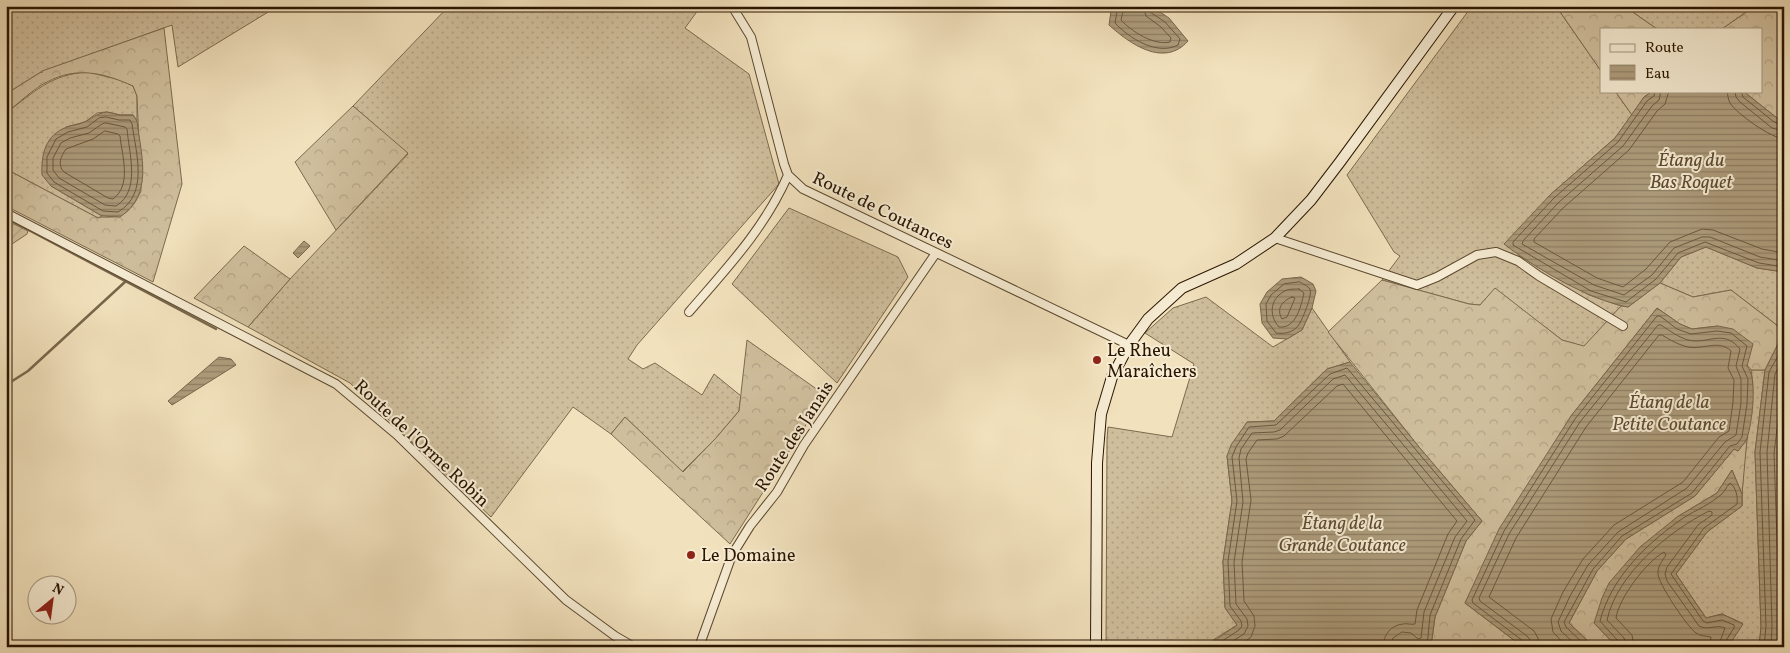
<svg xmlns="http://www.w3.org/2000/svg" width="1790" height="653" font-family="Vollkorn,serif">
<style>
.grass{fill:url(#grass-dots);stroke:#7c6a4e}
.forest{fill:url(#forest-crowns);stroke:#7c6a4e}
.garden{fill:url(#garden-furrows);stroke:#7c6a4e}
.water{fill:url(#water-rules);stroke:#79664a}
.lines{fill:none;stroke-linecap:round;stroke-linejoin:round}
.shore{stroke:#6c583e;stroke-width:1}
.stream{stroke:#79664a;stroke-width:2.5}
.street-casing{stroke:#5c482f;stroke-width:10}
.secondary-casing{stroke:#2a1500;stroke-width:12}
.street{stroke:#f6ecd3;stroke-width:8}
.secondary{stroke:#f6ecd3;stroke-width:10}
.poi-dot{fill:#8f2418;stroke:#f6ecd3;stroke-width:2}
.labels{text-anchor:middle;stroke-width:4;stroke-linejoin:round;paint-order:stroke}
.street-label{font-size:18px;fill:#2a1500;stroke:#f6ecd3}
.poi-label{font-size:18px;fill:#2a1500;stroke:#f6ecd3;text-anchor:start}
.water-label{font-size:19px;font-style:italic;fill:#5e4b32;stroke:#f6ecd3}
</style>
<defs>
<pattern id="grass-dots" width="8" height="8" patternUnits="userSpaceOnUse" patternTransform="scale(1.25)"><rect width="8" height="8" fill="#cfbe9c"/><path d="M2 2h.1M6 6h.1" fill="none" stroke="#b2a285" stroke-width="1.8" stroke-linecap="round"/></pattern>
<pattern id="forest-crowns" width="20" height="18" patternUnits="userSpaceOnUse" patternTransform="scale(1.25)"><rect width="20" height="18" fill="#cfbe9c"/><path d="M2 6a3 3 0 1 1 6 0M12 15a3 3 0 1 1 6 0" fill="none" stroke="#b2a285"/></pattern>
<pattern id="garden-furrows" width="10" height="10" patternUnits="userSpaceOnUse" patternTransform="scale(1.25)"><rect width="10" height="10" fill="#cfbe9c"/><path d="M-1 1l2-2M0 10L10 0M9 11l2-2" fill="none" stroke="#b2a285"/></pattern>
<pattern id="water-rules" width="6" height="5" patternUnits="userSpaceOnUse" patternTransform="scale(1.25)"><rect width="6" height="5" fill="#ad9c7c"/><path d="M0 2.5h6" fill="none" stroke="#8d7e63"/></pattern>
</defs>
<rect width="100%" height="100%" fill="#f1e1bc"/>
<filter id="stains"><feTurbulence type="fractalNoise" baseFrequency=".004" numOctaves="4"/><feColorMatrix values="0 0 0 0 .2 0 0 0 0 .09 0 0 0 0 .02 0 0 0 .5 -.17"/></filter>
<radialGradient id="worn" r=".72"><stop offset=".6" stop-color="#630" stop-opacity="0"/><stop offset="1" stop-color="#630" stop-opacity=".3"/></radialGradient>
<!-- grass -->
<path class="grass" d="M6 6H278L178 67 172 25 41 72 6 94Z
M449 6H701L685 28 749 74 779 184 637 345 628 359 643 369 655 363 702 395 714 374 741 396 739 411 716 438 682 472 625 417 611 434 573 407 491 517 350 383 248 327 290 279 408 154 353 106Z
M1472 6H1556L1601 71V91H1615L1632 115 1615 138 1550 195 1519 256 1589 295 1621 306 1584 347 1562 340 1495 289 1480 305 1469 304 1382 280 1400 256 1394 252 1347 175Z
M1624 6H1755L1722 29H1657Z
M88 72 120 80 133 86 137 96V121L133 115H120L107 112 97 113 85 122 66 127 51 186 102 216 98 218 6 169V113C34 92 51 74 88 72Z
M789 208 898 257 908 277 837 383 732 284Z
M1706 247 1757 268 1784 272 1783 330 1731 290 1693 297 1660 283 1681 257Z
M1206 297 1273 347 1302 330 1312 308 1350 362 1327 369 1274 421 1247 422 1227 456 1232 501 1223 561 1225 607 1237 625 1213 640 1205 647H1106L1107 439 1108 427 1172 437 1194 364 1145 333 1173 308Z
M1751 370H1765L1755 452 1761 627 1759 647H1728L1742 623 1722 614 1706 618 1676 574 1707 532 1742 506C1742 484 1744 462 1747 440 1749 416 1756 393 1751 370Z"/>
<!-- forest -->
<path class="forest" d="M1556 6H1624L1657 29H1601V71Z
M1755 6H1783L1784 8V121L1777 118 1743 91H1761V29H1722Z
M164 28 182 184 153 282 6 206V169L98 218C103 216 106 218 111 217 127 217 135 204 141 191L137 96 133 86C104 73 77 66 47 82 33 89 19 103 6 113V94L41 72 42 73V71Z
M1615 91H1653L1644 97 1632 115Z
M353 106 408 153 336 230 295 162Z
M244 246 290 279 248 327 194 298Z
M1382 280 1469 304 1480 305 1495 288 1562 340 1584 346 1621 306 1628 307 1660 283 1693 297 1731 290 1783 330 1779 342 1765 370H1751L1718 326 1692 329 1680 324 1657 308 1571 416 1465 603 1523 647H1433L1431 646 1435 617 1466 541 1482 521 1419 447 1328 332Z
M747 340 825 395 730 544 611 434 625 417 683 472 716 438 739 411Z
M1747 439 1742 494 1732 470 1717 493 1677 517 1594 623 1617 647H1594L1569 623 1597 571 1626 539 1695 496 1734 449 1738 451Z"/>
<!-- garden -->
<path class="garden" d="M6 220 28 231 27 234 6 248Z"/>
<!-- water -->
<path class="water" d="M1115 6H1151L1169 18 1188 41C1164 68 1130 44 1109 25L1111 11Z
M1653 91H1743L1777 118 1784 121V272L1757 268 1706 247 1681 257 1660 283 1628 307C1589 300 1535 268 1504 244L1550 195 1615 138 1644 97Z
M107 112 120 115H133L137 121C141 156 154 194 120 217L102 216 51 186 42 175C41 155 45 135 67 127 72 125 77 125 82 123 92 119 96 113 107 112Z
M304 241 310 246 298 258 293 253Z
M1301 277 1313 284 1316 291 1312 308 1302 330 1287 339 1273 338 1262 323 1260 304 1267 292 1282 279Z
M1657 308 1680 324 1692 329 1718 326 1733 329 1753 344 1747 366C1758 377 1752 424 1747 438 1745 443 1741 447 1738 451L1734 449 1695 496 1626 539 1597 571 1569 623 1594 647H1523L1465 603 1499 529 1571 416Z
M1784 329V647H1759L1761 627 1755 452 1765 370 1779 342Z
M219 357 231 359 236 365 172 405 168 401Z
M1350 362 1419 447 1482 521 1466 541 1435 617 1431 646 1433 647H1408L1405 642 1399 647H1205L1237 625 1225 608 1223 561 1232 501 1227 456 1231 445 1247 422 1274 421 1327 369Z
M1732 470 1742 494V506L1707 532 1676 574 1706 618 1722 614 1743 624 1728 647H1617L1594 623 1602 598 1609 583 1640 547 1677 517 1717 493Z"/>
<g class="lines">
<!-- shore -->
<path class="shore" d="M1118 6 1115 23C1129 38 1157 56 1178 45L1180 39 1165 22 1150 12 1149 6
M1124 6 1121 20C1131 31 1154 46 1170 42L1171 38 1161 27 1146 16 1143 6
M1655 91 1654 96 1647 101 1618 142 1554 198 1513 242V245L1591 291 1626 302 1656 279 1678 253 1705 242 1759 263 1784 267
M1661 91 1659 100 1652 106 1623 146 1558 203 1523 241 1522 244 1594 285 1624 295 1652 275 1674 248 1702 237H1710L1760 257 1784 261
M1669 91 1665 104 1657 111 1629 150 1563 208 1534 239V242L1597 278 1623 287 1646 269 1670 242 1702 229 1713 230 1762 249 1784 253
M1727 91C1728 96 1728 99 1730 103 1737 114 1771 138 1784 139
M1735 91 1736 97 1740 102 1772 128 1784 131
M1741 91 1743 97 1774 122 1784 125
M106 117 119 120H130L132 124C136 153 149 194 118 212L103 211 54 182 47 173V157L56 139 68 132 87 127 99 118Z
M106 123 125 127 127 129C129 153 141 191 116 206L105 205 59 178 53 170V158L61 143 70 138 89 133 102 124Z
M105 131 118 134 120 136C122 156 132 185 113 199L108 198 64 172C57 165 61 156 66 149L93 139Z
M1300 282C1303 284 1308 286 1310 289 1313 294 1302 321 1298 326 1292 333 1284 334 1276 333L1267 321 1266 304 1271 295 1284 284Z
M1299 289 1304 293C1301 306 1296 329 1279 327 1268 315 1270 297 1287 290 1290 289 1296 289 1299 289Z
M1292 297 1295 298 1287 317 1282 319C1276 309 1282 301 1292 297Z
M1213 647 1239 630 1242 626 1241 621 1230 606 1228 561 1237 501 1232 457 1236 447 1249 427 1276 425 1330 374 1347 368 1475 520 1461 539 1430 615 1427 647
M1223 647 1244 634 1248 626 1247 619 1236 604 1234 562 1243 502 1239 458 1241 449 1252 433 1274 432 1280 430 1333 379 1345 375 1467 521 1455 537 1424 612 1421 638 1418 639 1411 633 1402 632 1393 638 1390 647
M1238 647 1251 637 1255 626 1254 616 1244 601 1242 562 1251 500 1246 459 1248 453 1257 440 1277 439 1284 436 1337 386 1343 384 1457 521 1448 534 1417 610 1415 624C1411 625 1407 623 1403 624 1391 625 1383 635 1383 647
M1525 647 1523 641 1473 603 1472 600 1504 531 1575 419 1657 316H1660L1677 329 1691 334 1717 331 1731 333 1747 346 1742 366 1748 379 1747 404 1742 437 1737 444 1730 446 1692 493 1622 536 1593 569 1564 622 1566 627 1587 647
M1532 647 1531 641 1527 636 1480 601 1479 598 1509 534 1580 422 1658 325H1661C1670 331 1678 337 1688 340 1708 345 1723 328 1740 349L1736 366 1741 379V403L1736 435 1725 442 1687 488 1618 532 1588 565 1570 596 1558 622 1561 631 1578 647
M1539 647 1538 638 1534 631 1489 597 1516 538 1586 427 1659 335H1662C1670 340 1679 345 1688 347 1703 350 1719 339 1731 351L1728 368 1734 380 1733 402 1729 431 1719 437 1683 482 1614 525 1583 559 1563 592 1551 619 1553 632 1567 647
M1620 647 1619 642 1600 621C1611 579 1644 546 1679 521 1691 512 1706 507 1718 497 1724 494 1726 487 1730 483 1736 487 1738 497 1737 504L1704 528 1671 574 1703 621 1707 623 1722 620 1734 625V628L1725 642 1724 647
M1627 647 1624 638 1607 620C1617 574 1669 531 1709 511L1712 512V515L1698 525 1667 567 1665 574 1667 581 1699 626C1708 631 1716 624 1725 628L1718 647
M1634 647 1632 635 1616 618C1619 598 1646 562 1664 552L1666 555C1662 561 1658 566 1658 573 1657 582 1688 628 1696 633 1700 636 1706 636 1711 637L1710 647
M1764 647 1766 626 1760 452 1769 372 1784 345
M1771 647 1772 626 1767 452 1775 374 1784 358
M1778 647 1780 626 1774 453 1784 374"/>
<!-- stream -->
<path class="stream" d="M6 218 216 329
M6 385 28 371 126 281"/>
<defs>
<path id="street" d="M732 6 751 37 784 164 788 175 803 189 1129 345
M6 213 336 384 397 435 566 600 615 636 634 647
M1275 238 1417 285 1437 277 1477 255 1496 252 1518 261 1539 276 1623 326
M689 312C727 268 765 228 788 175
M699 647 732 555 750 526 777 492 804 445 936 253"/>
<path id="secondary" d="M1096 647 1097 463 1101 414 1112 377 1129 345 1148 319 1182 288 1236 264 1275 238 1311 200 1340 162 1454 6"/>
</defs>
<!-- street casing -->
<use href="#street" class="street-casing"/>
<!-- secondary casing -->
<use href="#secondary" class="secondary-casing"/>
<!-- street -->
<use href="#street" class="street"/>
<!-- secondary -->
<use href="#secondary" class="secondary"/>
</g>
<!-- markers -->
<g class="poi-dot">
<circle cx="1097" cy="360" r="5"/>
<circle cx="691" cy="555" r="5"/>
</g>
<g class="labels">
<!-- street labels -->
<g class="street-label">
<text transform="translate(883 210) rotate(26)" y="6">Route de Coutances</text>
<text transform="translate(794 436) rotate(-57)" y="6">Route des Janais</text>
<text transform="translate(422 443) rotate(43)" y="6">Route de l'Orme Robin</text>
</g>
<!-- poi labels -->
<g class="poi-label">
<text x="1107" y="356">Le Rheu<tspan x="1107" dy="21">Maraîchers</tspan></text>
<text x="701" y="561">Le Domaine</text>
</g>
<!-- water labels -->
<g class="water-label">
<text x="1691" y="166">Étang du<tspan x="1691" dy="22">Bas Roquet</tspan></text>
<text x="1669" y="408">Étang de la<tspan x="1669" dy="22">Petite Coutance</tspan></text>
<text x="1342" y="529">Étang de la<tspan x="1342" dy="22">Grande Coutance</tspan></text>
</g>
</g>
<!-- margin -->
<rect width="1790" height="653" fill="none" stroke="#f1e1bc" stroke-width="25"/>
<rect x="8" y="8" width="1775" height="638" fill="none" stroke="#2a1500" stroke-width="2.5"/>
<rect x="12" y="12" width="1765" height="628" fill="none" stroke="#2a1500"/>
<!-- legend -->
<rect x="1600" y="28" width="162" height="65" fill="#f6ecd3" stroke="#a4967f"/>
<rect x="1610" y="44" width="25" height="8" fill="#f6ecd3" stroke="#a4967f"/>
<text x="1645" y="52" font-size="15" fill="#2a1500">Route</text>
<rect x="1610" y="65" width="25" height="15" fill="url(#water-rules)" stroke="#a4967f"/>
<text x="1645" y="78" font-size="15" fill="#2a1500">Eau</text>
<!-- north arrow -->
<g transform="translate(52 600) rotate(29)"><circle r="24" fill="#f6ecd3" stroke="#a4967f"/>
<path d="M0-4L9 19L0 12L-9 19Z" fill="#8f2418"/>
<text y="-8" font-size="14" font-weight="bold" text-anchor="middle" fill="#2a1500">N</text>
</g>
<rect width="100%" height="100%" filter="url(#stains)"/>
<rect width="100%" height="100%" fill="url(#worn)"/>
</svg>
